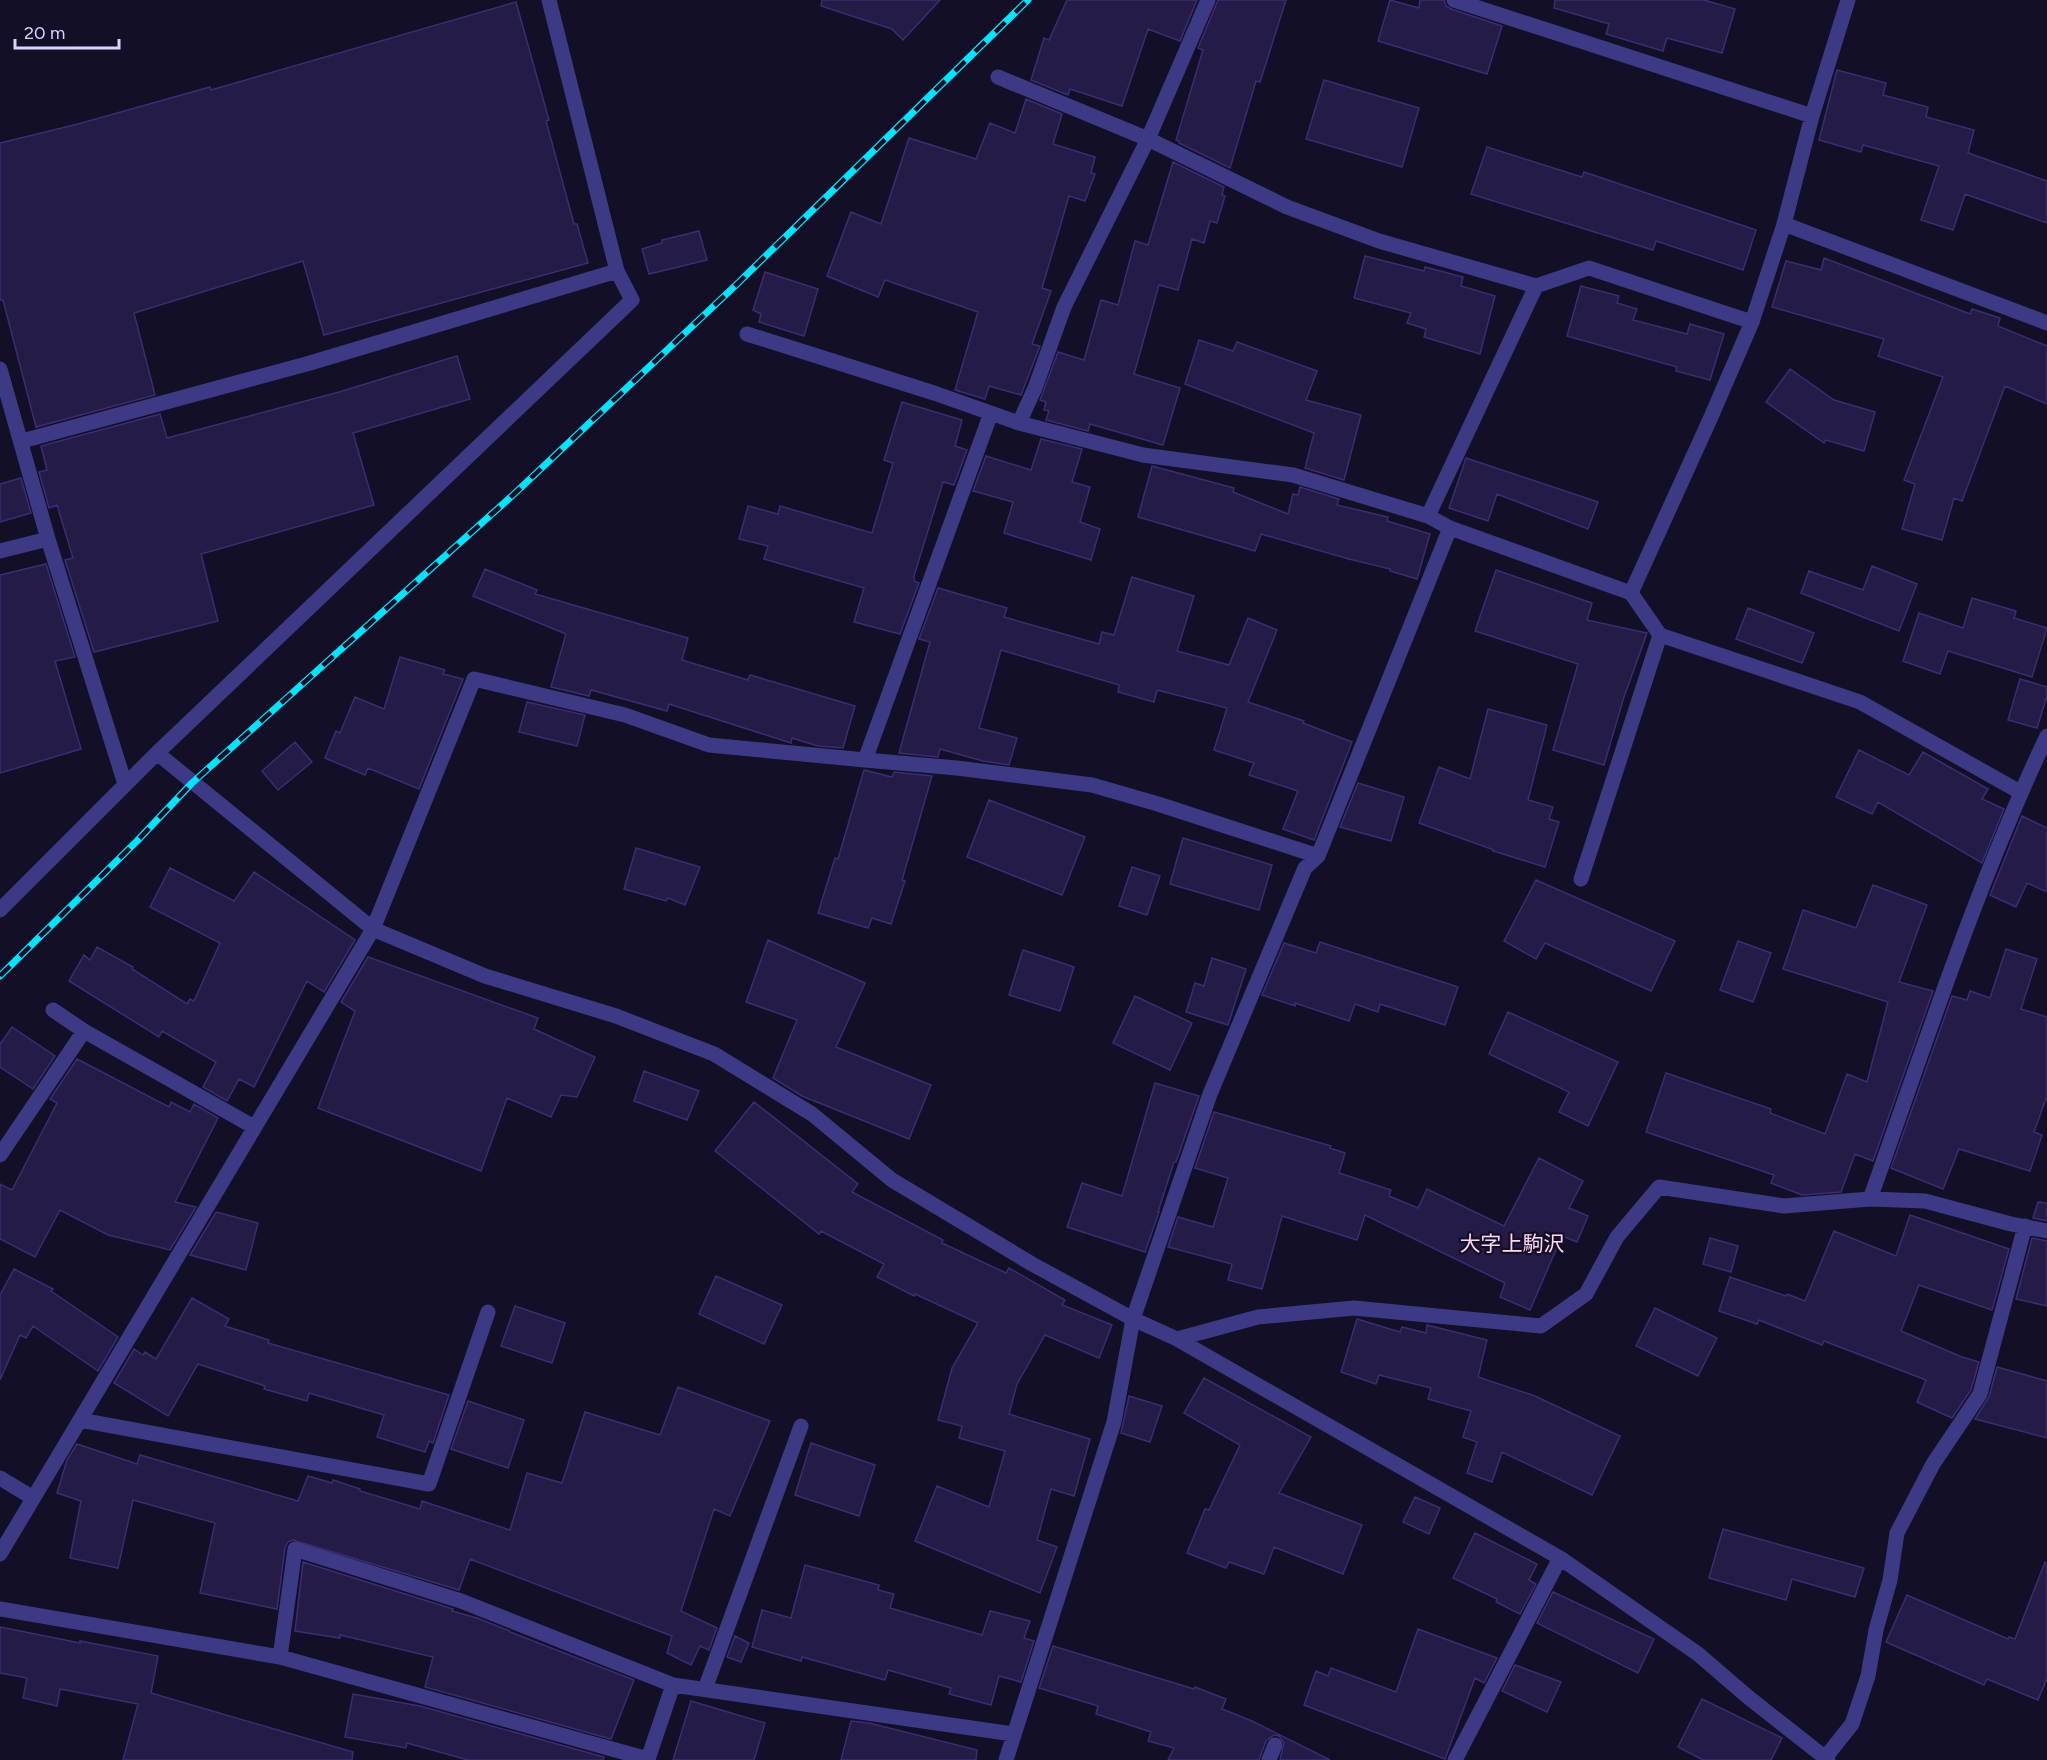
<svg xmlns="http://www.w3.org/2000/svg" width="2047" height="1760" font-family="Figtree,'Noto Sans JP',sans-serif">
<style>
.building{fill:#241b47;stroke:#3b2d73;stroke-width:1.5}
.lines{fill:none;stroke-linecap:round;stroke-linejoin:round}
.lane{stroke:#3d3a85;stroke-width:15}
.street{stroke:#3d3a85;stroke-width:15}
.rail-casing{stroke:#00e5ff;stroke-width:7}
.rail{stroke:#130f26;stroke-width:4.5;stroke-dasharray:14;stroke-linecap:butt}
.labels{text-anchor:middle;stroke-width:4.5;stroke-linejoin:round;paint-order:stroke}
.quarter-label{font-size:21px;fill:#ffd6f0;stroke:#130f26}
</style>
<rect width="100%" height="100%" fill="#130f26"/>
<!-- building -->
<path class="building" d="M822 0H940L903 40 892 29 821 6Z
M1067 0H1197L1180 41 1148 29 1122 106 1070 89 1068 95 1031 80 1044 38 1049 40Z
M1218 0H1286L1260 82 1256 81 1230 168 1179 143V141L1176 140 1203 50 1198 48Z
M1390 0 1419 8 1420 0H1444L1446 6 1451 9 1502 26 1487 74 1378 41Z
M1555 0H1704L1735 9 1722 53 1667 38 1663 51 1606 34 1609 24 1554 8Z
M516 2 549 120 546 121 574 224H577L588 263 324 335 303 261 134 313 155 395 36 427 3 300H0V143L78 124 210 87 211 90Z
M1837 70 1886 83 1883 95 1928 107 1926 117 1974 130 1968 153 2047 181V223L1965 194 1953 230 1921 220 1939 166 1863 145 1861 152 1819 140Z
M1324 80 1419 108 1402 167 1306 139Z
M1026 99 1062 114 1053 144 1095 157 1091 173 1095 174 1085 201 1069 196 1042 288 1051 291 1032 344 1040 346 1021 395 989 386 985 399 955 390 978 312 885 280 878 297 827 276 851 212 881 224 909 138 976 159 990 123 1015 133Z
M1487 147 1582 177 1584 172 1756 230 1743 270 1656 241 1653 250 1471 194Z
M1173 162 1224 187 1222 195 1225 196 1217 223 1210 221 1204 243 1192 239 1178 290 1159 285 1134 374 1180 388 1163 445 1090 424 1088 431 1046 420 1049 411 1044 410 1046 402 1040 400 1058 352 1084 360 1101 300 1118 305 1135 241 1148 245Z
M699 231 707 260 649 274 642 249 662 243V240Z
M1365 256 1424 271 1425 267 1463 277 1461 286 1495 296 1480 354 1424 337 1426 329 1407 323 1411 313 1354 298Z
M1824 258 1970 314 1972 309 2000 318 1998 326 2047 346V404L2005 386 1962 501 1954 498 1942 540 1902 529 1915 484 1904 480 1943 377 1878 356 1884 339 1772 307 1786 261 1821 270Z
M765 272 818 289 804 336 759 322 761 314 753 310Z
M1581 286 1619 296 1617 303 1637 309 1633 320 1687 334 1690 324 1724 334 1710 380 1676 371 1677 367 1567 336Z
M1199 340 1233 351 1237 342 1317 371 1306 400 1361 415 1344 480 1305 468 1314 433 1185 384Z
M457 356 470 399 353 433 374 505 201 554 218 621 94 652 65 560 73 558 57 505 49 508 39 472 47 470 41 446 160 414 167 438 339 392Z
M1790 369 1834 400 1875 412 1864 451 1826 440 1824 443 1766 402Z
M902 402 962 420 955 446 967 450 954 485 943 482 914 576V581L919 583 900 634 854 622 864 588 764 559 768 546 739 539 748 506 778 514 780 506 872 533 893 463 884 460Z
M1041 439 1082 449 1072 482 1090 487 1080 522 1100 529 1091 560 1004 533 1013 502 973 491 986 456 1031 470Z
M1466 458 1598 502 1588 529 1497 494 1488 521 1449 508Z
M1152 466 1234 488 1233 492 1288 514 1293 494 1298 495 1300 487 1339 499 1337 505 1388 517 1387 521 1430 534 1417 579 1390 571V569L1349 559 1261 534 1255 551 1138 517Z
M21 478 31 513 0 522V484Z
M46 564 75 657 55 661 81 749 0 773V575Z
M1872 566 1917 584 1899 631 1801 593 1809 571 1863 590Z
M485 569 537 590 535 594 688 638 682 660 748 680 750 675 855 706 843 748 818 746 792 738 791 743 669 704 667 711 591 690 589 696 551 687 566 634 473 596Z
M1496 570 1592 603 1587 620 1647 633 1623 700 1604 765 1553 750 1578 664 1475 631Z
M1132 577 1194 596 1177 651 1229 665 1248 618 1277 630 1248 702 1304 721 1303 723 1352 742 1314 840 1283 829 1298 791 1249 775 1254 763 1214 750 1227 708 1157 690 1154 702 1118 692 1119 685 1001 650 979 728 1017 738 1009 765 983 761 940 749 938 757 899 753 930 642 919 639 938 588 1007 608 1004 617 1099 644 1102 632 1114 635Z
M1972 598 2016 611 2014 618 2047 628 2032 677 1948 651 1940 674 1903 661 1919 613 1963 628Z
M1748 608 1814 633 1802 663 1736 639Z
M400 657 445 670 443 674 463 679 419 789 368 768 365 775 325 758 336 731 340 733 355 697 384 709Z
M2020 679 2047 687V696L2037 728 2008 720Z
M527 702 585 715 577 746 519 732Z
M1488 709 1547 725 1528 800 1553 807 1549 819 1559 822 1545 867 1493 851 1494 850 1419 823 1439 767 1470 779Z
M295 742 312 762 278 790 262 771Z
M1859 750 1909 775 1923 752 1988 789 1982 799 2004 809 1982 863 1878 802 1872 814 1836 797Z
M864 770 892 777 894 772 932 776 902 880 905 881 891 924 872 918 868 928 818 913 835 858 838 859Z
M1358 783 1404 797 1391 841 1340 827Z
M989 800 1085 837 1062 895 967 857Z
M2022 816 2047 828V892L2027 883 2016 907 1990 895Z
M1183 838 1272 865 1259 910 1170 884Z
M636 848 700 867 685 905 668 898 666 901 624 889Z
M1132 867 1160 876 1147 915 1119 906Z
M170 868 234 901 254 872 355 940 324 992 307 981 254 1087 239 1079 227 1101 203 1087 216 1062 162 1031 159 1037 69 981 84 955 90 960 97 947 133 967 132 969 187 1004 190 999 194 1001 220 943 150 907Z
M1536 880 1675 941 1651 991 1545 943 1536 959 1504 941Z
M1873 885 1927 905 1899 982 1933 991 1873 1161 1855 1154 1841 1192 1802 1195 1771 1183 1774 1175 1646 1132 1666 1073 1771 1109 1770 1113 1825 1134 1847 1074 1867 1082 1888 1002 1783 969 1803 910 1856 928Z
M768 940 865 983 836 1047 931 1085 909 1139 802 1096 773 1078 797 1020 746 1002Z
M1738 941 1771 953 1753 1002 1720 990Z
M1320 942 1458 987 1445 1025 1380 1004 1378 1012 1355 1004 1349 1021 1295 1003V1006L1262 995 1284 943 1316 953Z
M2006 949 2037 959 2021 1009 2047 1017V1096L2034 1132 2042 1135 2030 1171 1959 1149 1943 1189 1891 1168 1952 996 1967 1000 1970 991 1990 998Z
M1023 950 1074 967 1060 1011 1009 995Z
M368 957 538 1018 534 1029 595 1057 577 1097 561 1095 551 1117 507 1098 481 1171 318 1108 355 1011 341 1002Z
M1212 958 1246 969 1228 1025 1186 1012 1195 983 1204 986Z
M1135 996 1192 1023 1170 1070 1113 1043Z
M1508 1012 1618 1062 1588 1126 1559 1112 1569 1092 1489 1054Z
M12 1027 55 1056 33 1089 0 1067V1044Z
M77 1059 169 1107 171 1102 190 1112 194 1104 218 1118 175 1202 196 1207 170 1250 108 1235 60 1210 35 1257 0 1239V1184L12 1190 57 1103 50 1099Z
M644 1071 699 1091 687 1120 634 1101Z
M1155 1083 1199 1096 1176 1162H1174L1158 1212H1159L1145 1252 1067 1227 1082 1183 1122 1196Z
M754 1102 858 1184 852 1192 943 1240 942 1243 1006 1273 1009 1268 1065 1300 1062 1305 1112 1325 1099 1358 1045 1335 1017 1384 1009 1414 1090 1439 1074 1496 1051 1489 1037 1540 1057 1547 1040 1593 915 1541 937 1486 989 1507 1005 1451 959 1438 962 1426 938 1420 952 1368 978 1323 915 1294 914 1296 877 1277 884 1264 821 1231 819 1234 715 1151Z
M1214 1112 1331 1146 1330 1148 1345 1153 1339 1173 1391 1190 1389 1196 1418 1208 1427 1189 1504 1226 1539 1158 1583 1181 1569 1208 1588 1216 1577 1242 1562 1236 1530 1310 1500 1297 1505 1283 1365 1215 1357 1240 1282 1216 1262 1289 1228 1280 1232 1264 1168 1247 1178 1217 1213 1227 1228 1178 1195 1168Z
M2038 1202 2047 1203V1221L2033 1218Z
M216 1212 258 1223 246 1270 190 1255Z
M1910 1215 2009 1249 1992 1310 1919 1285 1901 1331 1962 1357 1979 1362 1971 1390 1952 1418 1917 1402 1926 1380 1824 1341 1822 1345 1759 1320 1757 1324 1719 1311 1730 1277 1786 1296 1787 1294 1805 1301 1834 1231 1896 1256Z
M1710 1238 1738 1246 1731 1272 1703 1264Z
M2032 1238 2047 1241V1306L2016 1299Z
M14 1269 53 1289 51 1291 118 1337 98 1371 33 1326 26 1338 20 1335 0 1380V1295Z
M716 1276 782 1305 764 1344 699 1314Z
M192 1298 229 1319 225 1326 269 1340 268 1343 449 1395 433 1443 429 1441 425 1452 377 1437 384 1415 309 1393 307 1401 264 1389 265 1386 198 1364 168 1416 114 1383 134 1349 143 1355 145 1352 156 1359Z
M515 1306 565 1323 552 1363 501 1346Z
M1655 1308 1717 1338 1698 1376 1636 1346Z
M1357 1319 1400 1332 1402 1327 1426 1333 1427 1325 1487 1340 1478 1377 1535 1396 1620 1436 1592 1495 1502 1452 1492 1482 1467 1473 1477 1442 1463 1437 1471 1411 1428 1399 1431 1388 1379 1375 1376 1384 1341 1372Z
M1997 1367 2047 1381V1438L1975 1419 1989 1397Z
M1204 1378 1311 1437 1279 1493 1362 1525 1343 1574 1274 1547 1264 1574 1229 1562 1226 1568 1187 1553 1205 1509 1209 1510 1240 1445 1184 1413Z
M678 1387 770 1421 730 1516 714 1509 681 1611 717 1628 709 1650 700 1646 691 1665 667 1653 672 1636 470 1559 459 1590 293 1540 288 1542 285 1548 277 1609 200 1593 215 1523 133 1500 118 1568 70 1558 81 1501 57 1493 67 1460 77 1444 137 1464 140 1455 298 1501 308 1476 332 1483 333 1480 360 1489V1491L420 1509 422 1501 510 1530 527 1473 562 1483 585 1412 660 1435Z
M1129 1396 1162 1406 1150 1442 1121 1433Z
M468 1401 524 1420 508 1468 451 1449Z
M811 1443 875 1465 859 1516 795 1495Z
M1415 1497 1440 1508 1429 1534 1403 1522Z
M1723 1529 1864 1568 1855 1597 1792 1579 1786 1600 1709 1578Z
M1475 1533 1537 1564 1529 1580 1536 1584 1520 1614 1496 1602 1497 1599 1453 1578Z
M303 1562 453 1609 452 1611 477 1618 510 1631V1632L634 1680 611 1739 425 1687 433 1657 340 1635V1638L295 1631Z
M2045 1562 2047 1563V1678L2038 1700 1987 1679 1984 1685 1886 1642 1907 1595 2008 1639 2009 1637 2015 1639Z
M805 1565 879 1585 878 1590 894 1594 890 1608 982 1635 990 1611 1030 1621 1024 1638 1034 1641 1021 1682 999 1676 991 1705 949 1694 951 1688 888 1670 885 1680 802 1657 801 1661 752 1647 762 1610 791 1618Z
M1553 1592 1654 1639 1638 1673 1537 1623Z
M0 1627 80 1643V1641L158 1656 151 1693 353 1752 352 1760H123L138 1704 60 1689 57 1706 23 1698 27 1678 0 1673Z
M1418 1629 1497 1658 1484 1683 1475 1678 1445 1759 1304 1705 1316 1671 1328 1676 1331 1668 1396 1692Z
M735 1636 749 1643 741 1662 727 1657Z
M1053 1646 1194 1689 1195 1687 1226 1699 1222 1709 1252 1721 1330 1760H1280L1284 1743 1279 1736 1274 1735 1266 1741 1259 1760H1168L1174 1748 1148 1741 1151 1732 1096 1714 1098 1706 1039 1688Z
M1515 1665 1561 1682 1547 1712 1502 1691Z
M353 1694 420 1706 604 1757 603 1760H468L407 1743 406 1748 345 1737Z
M1702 1699 1782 1738 1771 1760H1703L1678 1747Z
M691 1701 765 1723 754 1760H673Z
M851 1721 869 1723 977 1750 976 1760H841Z"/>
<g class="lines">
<!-- lane -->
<path class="lane" d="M1631 593 1660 635
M1581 879 1660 635 1860 702 2020 792"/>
<!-- street -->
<path class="street" d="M1454 0 1812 116 1848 0
M998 77 1148 139 1287 207 1379 241 1536 286 1428 516
M1784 224 1812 116
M1536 286 1589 268 1752 322
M747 334 934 393 1019 423 1035 388 1064 307 1148 139 1208 0
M0 369 48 539 125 784
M991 413 865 760 957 768 1092 785 1158 804 1318 856
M1019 423 1143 455 1293 475 1428 516 1450 528
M22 441 310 363 617 271
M0 551 48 539
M157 753 373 929 485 976 616 1016 714 1054 812 1114 892 1180 1032 1264 1133 1319 1177 1339 1560 1558 1698 1654 1748 1697 1828 1760
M0 910 157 753 632 300 617 271 549 0
M53 1010 84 1031 254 1127
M0 1155 84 1031
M1870 1199C1925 1045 1977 883 2047 736
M1177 1339 1258 1317 1354 1308 1541 1326 1586 1294 1617 1237 1659 1187 1784 1206 1870 1199 1925 1201 2011 1224 2047 1231
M80 1420 429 1484 488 1312
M0 1478 33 1498
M0 1554 373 929 474 679 625 715 709 745 865 760
M0 1609 280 1657 648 1759 673 1685
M280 1657 295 1549 461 1601 673 1685 1013 1734
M705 1689 801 1426
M1825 1758 1852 1724 1868 1676 1876 1630 1890 1580 1897 1533 1933 1464 1980 1394 2025 1226
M1006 1760 1114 1422 1133 1319 1210 1094 1305 868 1318 856 1450 528 1631 593 1711 417 1752 322 1784 224 2047 323
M1269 1760 1275 1745
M1455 1760 1560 1558"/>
<defs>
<path id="rail" d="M0 976 137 841 192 783 513 495 736 285 1028 0"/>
</defs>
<!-- rail casing -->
<use href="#rail" class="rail-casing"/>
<!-- rail -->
<use href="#rail" class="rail"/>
</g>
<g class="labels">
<!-- quarter labels -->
<g class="quarter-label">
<text x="1512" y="1251">大字上駒沢</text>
</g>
</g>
<!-- scale -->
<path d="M15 39v9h104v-9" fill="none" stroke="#d9d4ff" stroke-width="3"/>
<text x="24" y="39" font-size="18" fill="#d9d4ff" stroke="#130f26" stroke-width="4.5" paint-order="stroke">20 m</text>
</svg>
